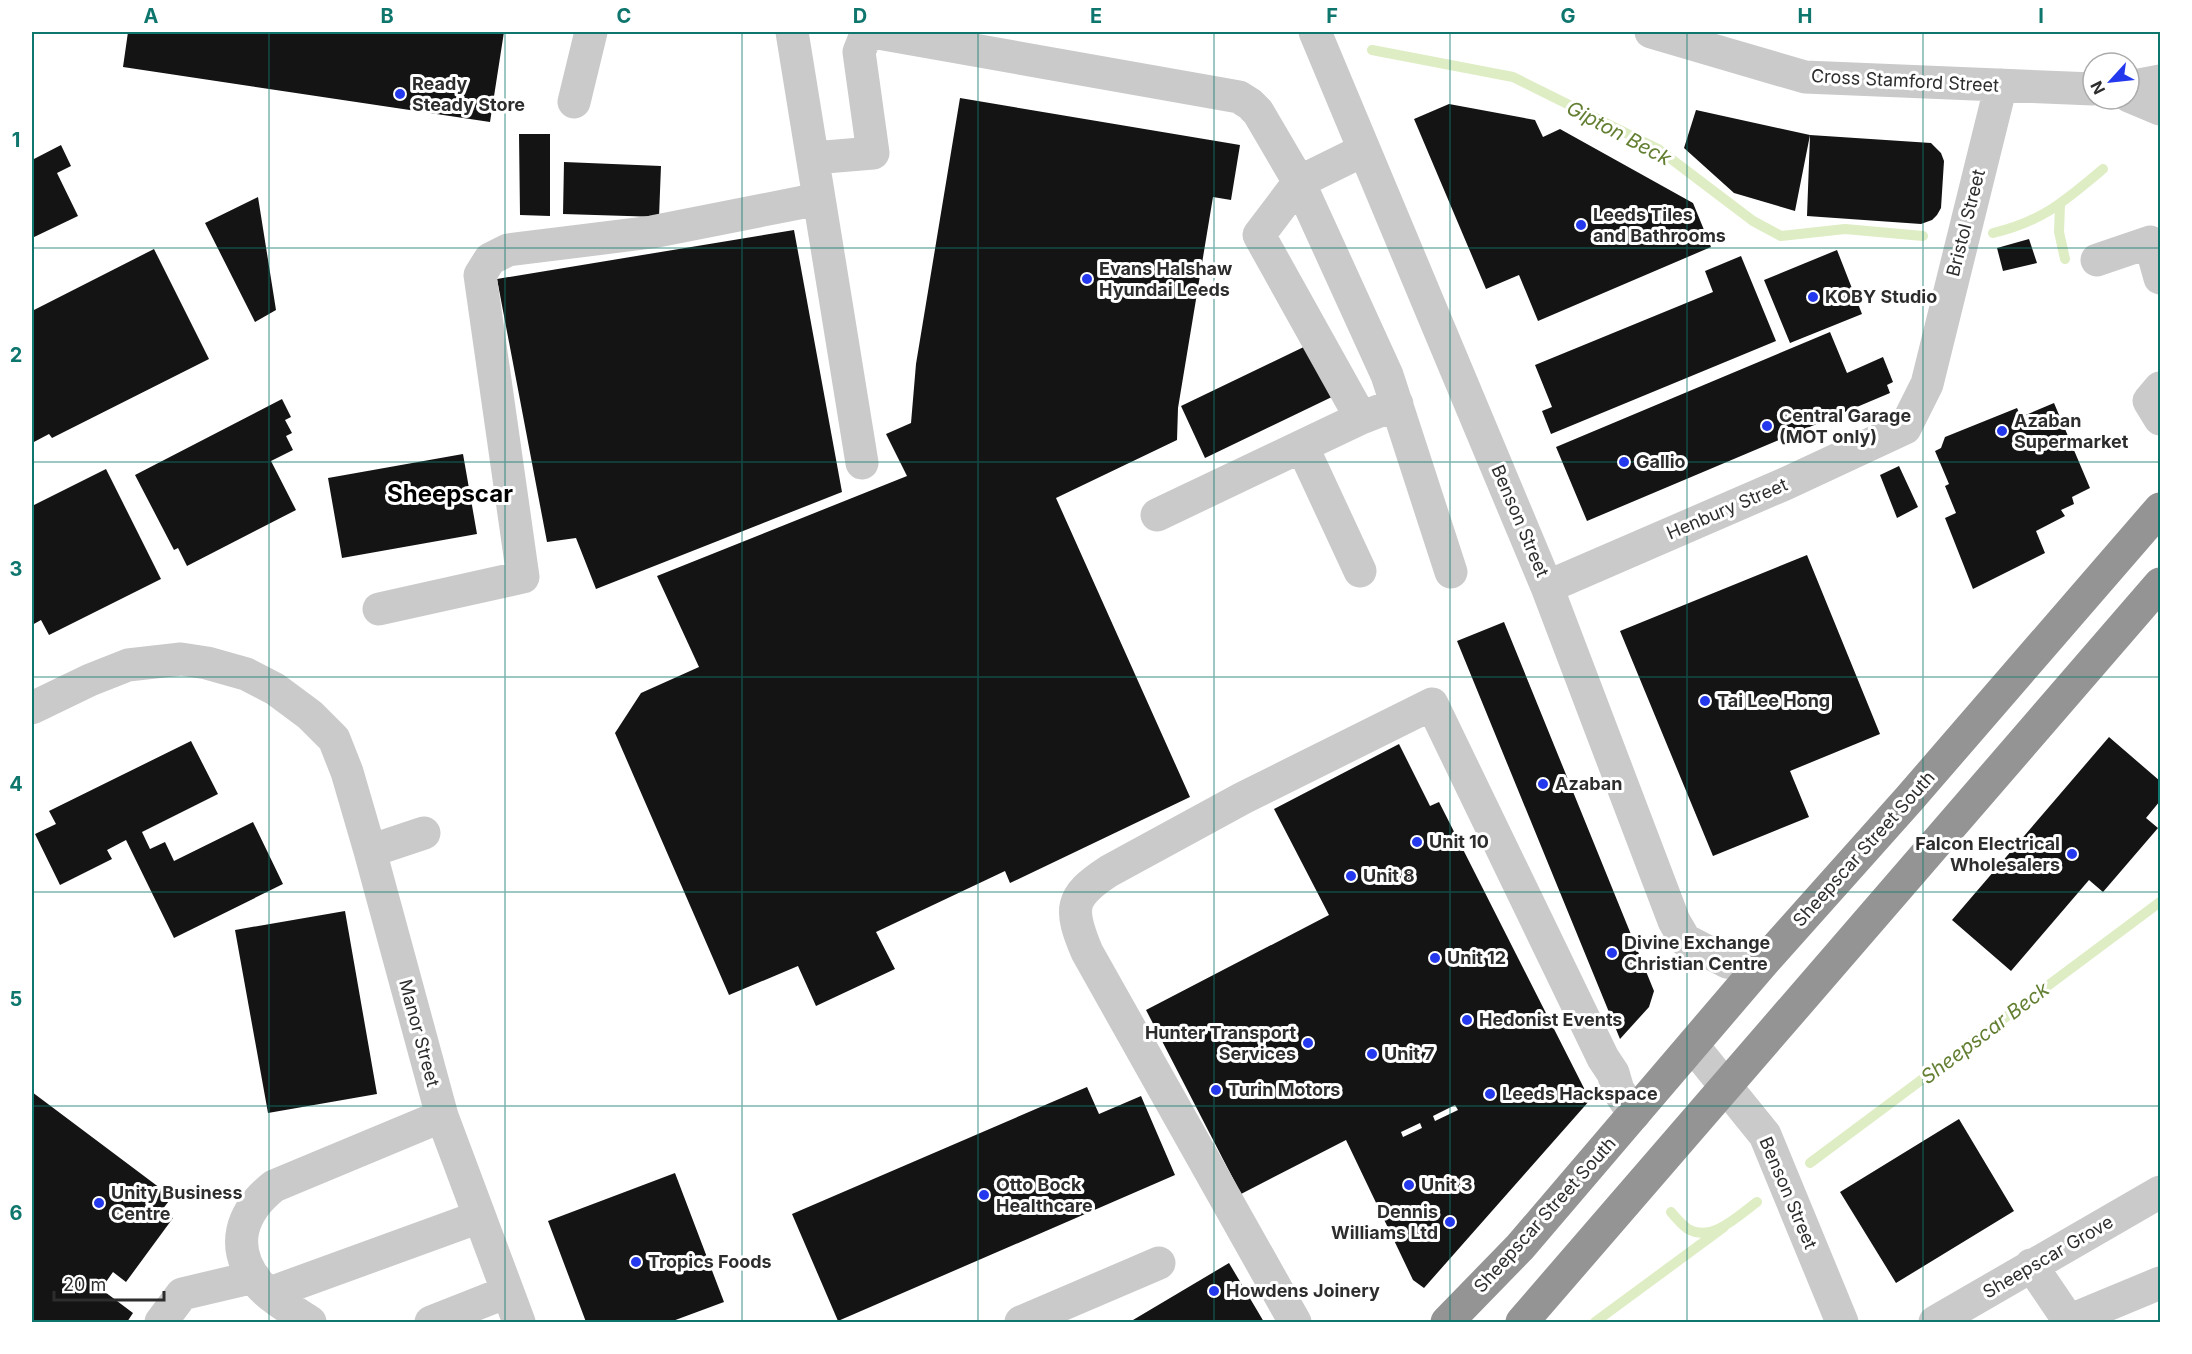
<svg xmlns="http://www.w3.org/2000/svg" width="2192" height="1354" font-family="Inter,sans-serif">
<style>
.lines{fill:none;stroke-linecap:round;stroke-linejoin:round}
.stream{stroke:#deedc4;stroke-width:10}
.building{fill:#141414;fill-rule:evenodd}
.minor{stroke:#cacaca;stroke-width:33}
.highway{stroke:#949494;stroke-width:33}
.grid{fill:none;stroke:#0f766e;stroke-width:1.5;stroke-opacity:0.55}
.poi-dot{fill:#2439ee;stroke:#fff;stroke-width:2}
.labels{text-anchor:middle;stroke-width:6;stroke-linejoin:round;paint-order:stroke}
.street-label{font-size:18px;fill:#2d2d2d;stroke:#fff}
.poi-label{font-size:18px;font-weight:bold;fill:#2d2d2d;stroke:#fff;text-anchor:start}
.water-label{font-size:20px;font-style:italic;fill:#637f31;stroke:#fff}
.district-label{font-size:24px;font-weight:bold;fill:#000;stroke:#fff}
.neatline{fill:none;stroke:#0f766e;stroke-width:2}
.grid-label{font-size:20px;text-anchor:middle;font-weight:bold;fill:#0f766e}
</style>
<rect width="100%" height="100%" fill="#fff"/>
<g class="lines">
<!-- stream -->
<path class="stream" d="M1372 50 1513 77 1658 149 1753 221 1781 236 1845 229 1923 236
M2060 205 2059 232 2065 259
M1993 233C2043 221 2065 201 2103 169
M1810 1163 2160 902
M1671 1212C1676 1218 1682 1225 1688 1229 1712 1243 1739 1215 1757 1202
M1595 1322 1724 1227"/>
</g>
<!-- building -->
<path class="building" d="M128 32H504L490 122 123 67Z
M960 98 1240 145 1231 200 1213 197 1178 408 1177 440 1056 498 1190 797 1010 883 1005 871 876 932 895 969 816 1006 798 966 729 995 615 733 641 693 699 667 657 576 907 476 886 434 911 423 916 364Z
M1449 104 1535 120 1543 137 1560 129 1693 203 1711 247 1538 321 1519 275 1486 289 1414 119Z
M1696 110 1810 135 1795 211 1734 193 1684 148Z
M519 134H550V216L520 215Z
M1810 135 1931 143 1941 153 1944 161 1941 208 1937 215 1932 220 1921 224 1807 216Z
M61 145 71 166 57 173 78 216 32 238V160Z
M564 162 661 166 659 217 563 214Z
M258 197 276 310 255 322 205 223Z
M794 230 842 492 596 589 576 538 547 542 497 279Z
M2029 239 2037 263 2003 271 1997 248Z
M154 249 209 359 52 438 49 434 32 443V311Z
M1837 250 1862 314 1790 343 1764 280Z
M1741 256 1776 341 1551 434 1542 411 1552 407 1535 365 1713 292 1705 271Z
M1830 332 1847 373 1883 357 1893 382 1887 385 1890 393 1587 521 1556 447Z
M1312 343 1336 395 1205 458 1181 406Z
M282 399 291 417 285 420 292 433 286 436 293 450 271 461 296 510 187 566 178 548 174 550 135 475Z
M2054 403 2090 488 2072 497 2074 504 2061 510 2065 516 2036 531 2045 553 1973 589 1945 518 1956 513 1945 486 1949 484 1935 451 1941 448 1945 437 2017 408 2021 417Z
M463 454 477 534 342 558 328 478Z
M1899 466 1918 507 1897 518 1880 475Z
M106 469 161 579 49 635 41 620 32 625V506Z
M1807 555 1880 734 1790 771 1809 817 1713 856 1620 631Z
M1504 622 1654 991 1649 1007 1620 1039 1457 641Z
M2109 737 2160 781V801L2146 818 2158 828 2103 892 2089 880 2011 971 1952 920Z
M191 741 218 794 142 832 150 849 165 842 174 861 253 822 283 884 174 938 126 840 107 850 112 859 60 885 35 834 56 824 49 811Z
M1399 744 1430 806 1439 802 1590 1100 1424 1288 1413 1280 1346 1140 1241 1194 1146 1010 1329 915 1274 809ZM1455 1105 1458 1110 1435 1121 1433 1116ZM1420 1123 1422 1128 1403 1137 1401 1132Z
M345 911 377 1094 268 1113 235 930Z
M1087 1087 1099 1114 1141 1096 1175 1175 838 1321 792 1214Z
M32 1092 172 1197 162 1210 173 1218 126 1282 113 1272 101 1289 133 1313 127 1322H32Z
M1959 1119 2014 1211 1896 1283 1840 1192Z
M675 1173 724 1302 670 1322H586L548 1221Z
M1229 1263 1264 1322H1135L1133 1320Z"/>
<g class="lines">
<!-- minor -->
<path class="minor" d="M792 32 862 463
M1315 32 1547 587 1674 921 1685 940 1710 953 1727 962 1760 966
M1651 32 1805 77 2093 89
M2129 87 2160 81
M2129 96 2160 109
M574 102 591 32
M1364 150 1299 182 1387 375 1451 572
M813 158 873 153 859 52 865 37 878 33 1239 97 1250 104 1258 112 1299 182 1259 235 1361 418 1397 404
M2097 260 2150 242 2160 278
M2160 388 2149 401 2160 419
M1302 446 1360 571
M1157 515 1361 418
M1547 587 1787 483 1905 428 1927 384 2001 85
M379 609 523 577 480 275 490 259 508 250 652 232 819 199
M32 708 90 680 128 665 181 659 207 663 246 674 275 689 310 715 334 739 347 772 370 851 442 1116 519 1322
M370 851 424 833
M1693 1046 1765 1135 1842 1322
M2031 1265 2069 1321
M270 1293 479 1217
M161 1322 182 1294 254 1277
M310 1322C295 1312 268 1296 258 1283 229 1247 241 1212 274 1186L442 1116
M431 1322 507 1292
M1021 1322 1159 1263
M1295 1322 1087 952C1069 909 1069 897 1109 871L1243 798 1432 704 1603 1058 1613 1073 1618 1090 1634 1114
M1935 1322 2160 1192
M2066 1322 2160 1283"/>
<!-- highway -->
<path class="highway" d="M1447 1322 1520 1247 1760 966 1909 799 2160 509
M1522 1322 2160 584"/>
</g>
<!-- grid -->
<path class="grid" d="M269 32V1322M505 32V1322M742 32V1322M978 32V1322M1214 32V1322M1450 32V1322M1687 32V1322M1923 32V1322M32 248H2160M32 462H2160M32 677H2160M32 892H2160M32 1106H2160"/>
<!-- markers -->
<g class="poi-dot">
<circle cx="400" cy="94" r="6"/>
<circle cx="1581" cy="225" r="6"/>
<circle cx="1087" cy="279" r="6"/>
<circle cx="1813" cy="297" r="6"/>
<circle cx="1767" cy="426" r="6"/>
<circle cx="2002" cy="431" r="6"/>
<circle cx="1624" cy="462" r="6"/>
<circle cx="1705" cy="701" r="6"/>
<circle cx="1543" cy="784" r="6"/>
<circle cx="1417" cy="842" r="6"/>
<circle cx="2072" cy="854" r="6"/>
<circle cx="1351" cy="876" r="6"/>
<circle cx="1612" cy="953" r="6"/>
<circle cx="1435" cy="958" r="6"/>
<circle cx="1467" cy="1020" r="6"/>
<circle cx="1308" cy="1043" r="6"/>
<circle cx="1372" cy="1054" r="6"/>
<circle cx="1216" cy="1090" r="6"/>
<circle cx="1490" cy="1094" r="6"/>
<circle cx="1409" cy="1185" r="6"/>
<circle cx="984" cy="1195" r="6"/>
<circle cx="99" cy="1203" r="6"/>
<circle cx="1450" cy="1222" r="6"/>
<circle cx="636" cy="1262" r="6"/>
<circle cx="1214" cy="1291" r="6"/>
</g>
<g class="labels">
<!-- street labels -->
<g class="street-label">
<text transform="translate(1905 81) rotate(3)" y="6">Cross Stamford Street</text>
<text transform="translate(1966 223) rotate(-76)" y="6">Bristol Street</text>
<text transform="translate(1727 509) rotate(-23)" y="6">Henbury Street</text>
<text transform="translate(1520 521) rotate(67)" y="6">Benson Street</text>
<text transform="translate(1864 849) rotate(-48)" y="6">Sheepscar Street South</text>
<text transform="translate(419 1033) rotate(75)" y="6">Manor Street</text>
<text transform="translate(1788 1193) rotate(67)" y="6">Benson Street</text>
<text transform="translate(1545 1215) rotate(-48)" y="6">Sheepscar Street South</text>
<text transform="translate(2048 1257) rotate(-30)" y="6">Sheepscar Grove</text>
</g>
<!-- poi labels -->
<g class="poi-label">
<text x="412" y="90">Ready<tspan x="412" dy="21">Steady Store</tspan></text>
<text x="1593" y="221">Leeds Tiles<tspan x="1593" dy="21">and Bathrooms</tspan></text>
<text x="1099" y="275">Evans Halshaw<tspan x="1099" dy="21">Hyundai Leeds</tspan></text>
<text x="1825" y="303">KOBY Studio</text>
<text x="1779" y="422">Central Garage<tspan x="1779" dy="21">(MOT only)</tspan></text>
<text x="2014" y="427">Azaban<tspan x="2014" dy="21">Supermarket</tspan></text>
<text x="1636" y="468">Gallio</text>
<text x="1717" y="707">Tai Lee Hong</text>
<text x="1555" y="790">Azaban</text>
<text x="1429" y="848">Unit 10</text>
<text x="2060" y="850" text-anchor="end">Falcon Electrical<tspan x="2060" dy="21">Wholesalers</tspan></text>
<text x="1363" y="882">Unit 8</text>
<text x="1624" y="949">Divine Exchange<tspan x="1624" dy="21">Christian Centre</tspan></text>
<text x="1447" y="964">Unit 12</text>
<text x="1479" y="1026">Hedonist Events</text>
<text x="1296" y="1039" text-anchor="end">Hunter Transport<tspan x="1296" dy="21">Services</tspan></text>
<text x="1384" y="1060">Unit 7</text>
<text x="1228" y="1096">Turin Motors</text>
<text x="1502" y="1100">Leeds Hackspace</text>
<text x="996" y="1191">Otto Bock<tspan x="996" dy="21">Healthcare</tspan></text>
<text x="1421" y="1191">Unit 3</text>
<text x="111" y="1199">Unity Business<tspan x="111" dy="21">Centre</tspan></text>
<text x="1438" y="1218" text-anchor="end">Dennis<tspan x="1438" dy="21">Williams Ltd</tspan></text>
<text x="648" y="1268">Tropics Foods</text>
<text x="1226" y="1297">Howdens Joinery</text>
</g>
<!-- water labels -->
<g class="water-label">
<text transform="translate(1619 133) rotate(28)" y="7">Gipton Beck</text>
<text transform="translate(1985 1033) rotate(-37)" y="7">Sheepscar Beck</text>
</g>
<!-- district labels -->
<g class="district-label">
<text x="450" y="502">Sheepscar</text>
</g>
</g>
<!-- border -->
<rect width="2192" height="1354" fill="none" stroke="#ffffff" stroke-width="66"/>
<!-- north arrow -->
<g transform="translate(2111 81) rotate(243)"><circle r="28" fill="#ffffff" stroke="#ababab" stroke-width="1.5"/>
<path d="M0-4.5L10 22L0 15L-10 22Z" fill="#2439ee"/>
<text y="-9" font-size="16" font-weight="bold" text-anchor="middle" fill="#2d2d2d">N</text>
</g>
<!-- scale -->
<path d="M54 1291v9h110v-9" fill="none" stroke="#2d2d2d" stroke-width="3"/>
<text x="63" y="1291" font-size="18" fill="#2d2d2d" stroke="#ffffff" stroke-width="4.5" paint-order="stroke">20 m</text>
<rect x="33" y="33" width="2126" height="1288" class="neatline"/>
<g class="grid-label">
<text x="151" y="23">A</text>
<text x="387" y="23">B</text>
<text x="624" y="23">C</text>
<text x="860" y="23">D</text>
<text x="1096" y="23">E</text>
<text x="1332" y="23">F</text>
<text x="1568" y="23">G</text>
<text x="1805" y="23">H</text>
<text x="2041" y="23">I</text>
<text x="16" y="147">1</text>
<text x="16" y="362">2</text>
<text x="16" y="576">3</text>
<text x="16" y="791">4</text>
<text x="16" y="1006">5</text>
<text x="16" y="1220">6</text>
</g>
</svg>
